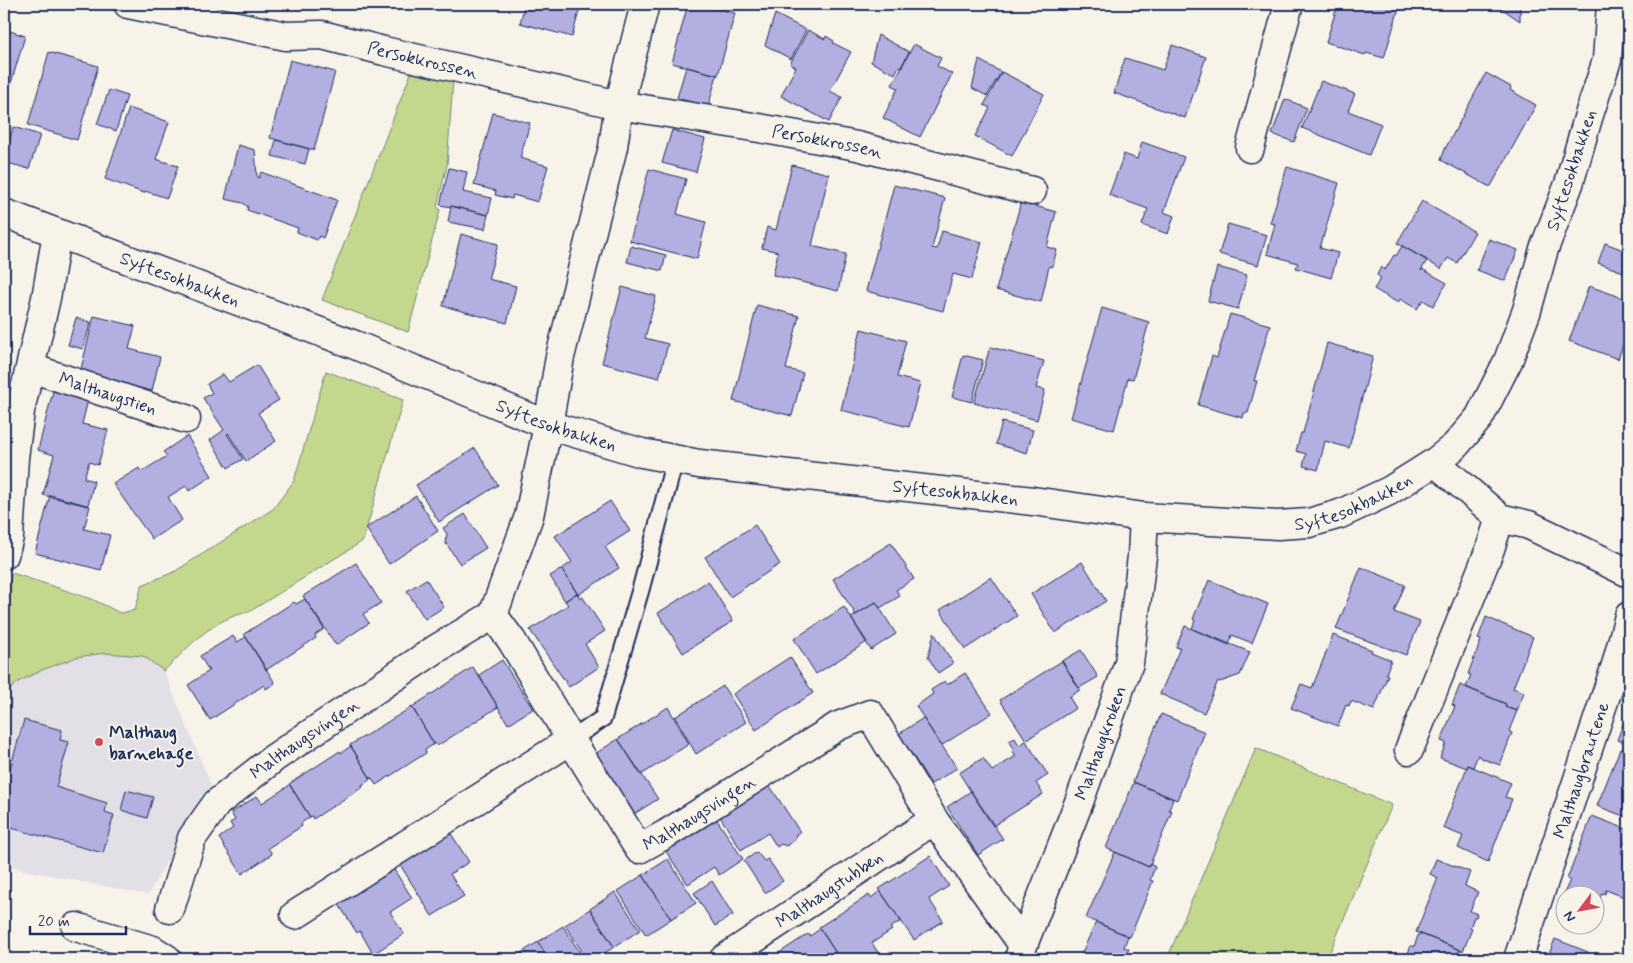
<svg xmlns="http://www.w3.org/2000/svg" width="1633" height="963" font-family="Mynerve,sans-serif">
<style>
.built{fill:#e3dfe6}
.green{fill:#c4d88d;stroke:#708476}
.building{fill:#b4afe1;stroke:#1b2f5e}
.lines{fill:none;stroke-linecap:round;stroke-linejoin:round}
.lane-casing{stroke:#1b2f5e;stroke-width:20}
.street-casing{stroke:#1b2f5e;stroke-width:31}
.secondary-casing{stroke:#1b2f5e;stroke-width:31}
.lane{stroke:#f7f3e8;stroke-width:16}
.street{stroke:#f7f3e8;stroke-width:28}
.secondary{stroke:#f7f3e8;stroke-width:28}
.poi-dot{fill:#d1495b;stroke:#f7f3e8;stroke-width:2}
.labels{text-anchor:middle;stroke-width:4;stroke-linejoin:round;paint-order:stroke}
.street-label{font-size:18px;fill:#1b2f5e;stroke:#f7f3e8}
.poi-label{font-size:18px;font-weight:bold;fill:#1b2f5e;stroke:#f7f3e8;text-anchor:start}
</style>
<rect width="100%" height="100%" fill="#f7f3e8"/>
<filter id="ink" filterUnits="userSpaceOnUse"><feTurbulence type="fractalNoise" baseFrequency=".02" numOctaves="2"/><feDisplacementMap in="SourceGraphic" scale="10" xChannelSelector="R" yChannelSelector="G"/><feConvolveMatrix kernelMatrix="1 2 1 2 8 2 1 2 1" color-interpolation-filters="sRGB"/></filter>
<g filter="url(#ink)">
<!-- built -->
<path class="built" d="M105 653 143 656 164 671 211 785 148 895 4 866V700L9 690 18 682 41 670 77 657Z"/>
<!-- green -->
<path class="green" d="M411 73 453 81 447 165 437 206 440 210 408 332 322 300Z
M326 371 403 400 363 541 249 612C211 619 190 646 164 671L143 656 105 653 77 657 42 670 18 682 9 690 4 700V604L12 573 92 599 120 613 135 610 142 585 174 572 273 509 294 481Z
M1256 748 1392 805 1327 959H1167Z"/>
<!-- building -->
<path class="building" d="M525 4H581L572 37 520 23Z
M688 4H700L735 13 718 75 672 63Z
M1338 4 1400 5 1384 58 1366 53 1365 55 1326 42Z
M1501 4H1520V21L1501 8Z
M775 14 806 30 791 59 765 45Z
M4 29 25 36 4 107Z
M808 30 825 39 826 36 834 41 833 43 851 52 830 91 842 97 829 122 781 96 796 67 790 64Z
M878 35 909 52 901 67 899 66 895 74 871 62Z
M914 44 941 58 937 66 952 74 920 137 883 118 898 88 892 85Z
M1172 45 1206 57 1185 118 1114 93 1125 58 1163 70Z
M49 52 98 66 77 140 28 125Z
M290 60 335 72 314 150 270 138Z
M979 60 1001 72 987 96 972 88Z
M686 67 717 75 708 107 677 98Z
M1002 72 1044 94 1012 156 975 136 990 108 984 105Z
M1486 73 1511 87 1510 90 1536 105 1491 186H1488L1441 160 1445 149Z
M1321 81 1355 94 1348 111 1381 124 1369 155 1302 128Z
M109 90 127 96 116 131 97 124Z
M1285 99 1307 108 1294 142 1272 134Z
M129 108 169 122 156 159 178 166 167 198 145 191 144 193 105 179Z
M493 113 530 123 520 158 548 166 538 202 513 195 512 199 495 195 496 191 474 185Z
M13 127 40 135 29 169 4 162Z
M672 130 705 139 696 172 662 163Z
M276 140 309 149 305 164 272 156Z
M1142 142 1184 157 1164 212 1174 216 1168 234 1142 225 1148 209 1109 195 1124 154 1137 159Z
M238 145 255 150 257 176 259 178 261 172 337 200 323 238 319 236 317 240 297 232 298 228 247 210 248 207 243 203 225 199Z
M792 165 829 174 812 246 846 254 838 291 773 275 778 252 762 248 767 227 776 230Z
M1287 167 1339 183 1320 248 1338 253 1331 278 1296 268 1298 263 1267 254 1275 224 1270 223Z
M449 168 467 172 463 192 492 198 488 215 451 206V207L440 205Z
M649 169 686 179 677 214 706 222 697 259 630 241Z
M894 185 945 198 932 248 937 249 942 231 982 242 972 279 953 274 943 311 866 291Z
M1422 201 1475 232 1457 263 1448 258 1441 269 1397 243Z
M1021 202 1056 212 1047 247 1057 250 1052 267 1049 266 1041 302 996 290Z
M451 206 488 215 485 229 448 222Z
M1228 224 1267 235 1258 265 1219 254Z
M461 234 498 244 488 279 516 286 507 323 443 306Z
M1489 239 1518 250 1505 281 1477 270Z
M1605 243 1629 252V274L1598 263Z
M631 246 666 255 662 271 627 262Z
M1402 246 1427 260 1421 271 1422 269 1447 283 1433 306 1423 300 1417 309 1400 299 1398 303 1374 289 1381 278 1377 275 1381 267 1385 270 1394 255 1396 256Z
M1217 267 1247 275 1238 309 1208 301Z
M1589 286 1629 300V328L1618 359 1569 341Z
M622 287 656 296 645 338 668 344 659 378 602 363Z
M757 305 799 316 786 369 803 373 792 416 733 401Z
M1102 308 1149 322 1133 379 1128 378 1114 430 1071 418Z
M1230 314 1270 325 1254 381H1257L1248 413H1244L1243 418 1198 405 1212 356 1217 358Z
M94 316 135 326 129 349 160 357 152 391 80 373Z
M76 318 91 322 83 349 68 345Z
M861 329 906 341 897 377 920 383 909 427 841 410Z
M1327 343 1373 356 1349 448 1325 441 1318 470 1303 466 1306 454 1296 451 1301 433H1303Z
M990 347 1044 361 1036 388 1045 390 1037 420 974 403Z
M963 355 983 360 972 402 952 397Z
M257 365 279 400 258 413 276 441 246 461 228 433 227 434 243 459 228 468 210 440 224 430 203 398 212 393 207 384 223 374 229 382Z
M53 391 88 400 82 424 108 430 98 465 89 462 84 478 94 481 88 506 43 495 54 455 38 450Z
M1002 422 1033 430 1027 453 996 444Z
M187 436 212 476 189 491 186 486 168 497 182 520 152 539 113 484 139 468 141 472 167 456 163 452Z
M475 448 498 485 439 522 416 485Z
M50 495 90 506 84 529 110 535 101 570 35 553Z
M416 496 438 531 389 564 366 528Z
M610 501 630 531 605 547 619 568 578 595 562 569 572 562 555 536Z
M465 514 486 548 460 564 445 542 447 534 443 528Z
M755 525 780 564 730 597 705 557Z
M891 543 914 579 896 590 900 596 880 608 876 602 856 615 833 579Z
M1082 562 1106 601 1055 633 1031 594Z
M356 563 381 603 363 614 369 623 336 645 303 596Z
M1361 567 1405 585 1394 612 1420 622 1406 655 1336 629Z
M562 569 577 593 565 601 550 576Z
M991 577 1017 616 965 649 940 610Z
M426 579 444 607 425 619 407 591Z
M1209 580 1268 604 1252 643 1232 635 1229 645 1192 629 1195 620 1193 619Z
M708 581 733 621 683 653 658 613Z
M577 593 580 598 582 596 605 631 585 644 599 667 569 687 530 630 568 605 565 601Z
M305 599 324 629 315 635 316 638 266 670 244 634 294 602 296 604Z
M876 602 896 634 871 650 851 618Z
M844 607 867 642 816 674 794 639Z
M1486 617 1533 637 1513 688 1524 692 1517 711 1505 707 1506 704 1466 687 1471 675 1468 674 1481 640 1478 639Z
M1185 626 1250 652 1240 675 1220 682 1218 681 1204 713 1160 694 1180 648 1176 647Z
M934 633 953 663 938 673 928 657Z
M1333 635 1372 650 1371 652 1391 660 1386 674 1388 675 1374 710 1351 701 1349 706 1346 705 1338 726 1291 708 1301 684 1312 688Z
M233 636 237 642 246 637 275 683 266 689 264 685 210 720 188 685 209 671 200 656Z
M1081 650 1098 677 1079 688 1062 661Z
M790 657 813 693 756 730 733 694Z
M502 660 533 709 508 724 479 675Z
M1062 661 1080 690 1069 697 1076 708 1026 740 1000 700Z
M473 667 498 707 437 746 435 743 434 744 412 707Z
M965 673 992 713 941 746 916 706 933 694 931 690 945 681 947 685Z
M1460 685 1506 704 1505 707 1517 711 1509 731 1512 733 1500 765 1483 759 1478 755 1473 767 1468 765 1467 768 1440 758 1446 743 1441 741 1455 706 1452 705Z
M723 686 746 722 696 754 675 717Z
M412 707 434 744 425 750 426 753 376 785 372 778 371 779 350 745Z
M668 707 689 744 641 775 618 739Z
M1629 709V753L1622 750 1625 743 1617 740Z
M1161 714 1205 732 1177 800 1133 782Z
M923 718 957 768 931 784 899 734Z
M24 720 62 730 60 740 69 742 56 787 107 803 105 812 114 815 103 853 4 826V790Z
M1015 738 1019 745 1026 741 1048 775 1036 783 1043 794 993 826 959 773 983 758 992 771 1016 756 1012 750 1014 748 1009 741Z
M618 739 658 799 634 814 595 754Z
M351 746 371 779 362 785 363 787 313 819 312 816 310 817 289 784 340 751 341 753Z
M1620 749 1629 753V818L1597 806Z
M1468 765 1511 783 1505 797 1512 799 1488 862 1458 848 1463 836 1443 828Z
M1134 782 1173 799 1169 810 1172 811 1149 867 1106 848Z
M768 783 800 832 796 834 795 840 786 846 781 844 777 847 768 833 741 850 719 815Z
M290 785 310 817 301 823 302 826 268 848 272 854 242 874 219 838 233 828 230 823 235 820 231 813 257 796 262 803Z
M126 790 153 797 147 818 121 810Z
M971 791 1003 839 978 855 947 807Z
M1592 816 1629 830 1621 853 1629 857V899L1606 890 1605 894 1602 893 1596 908V896H1566V901L1561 900 1570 880 1567 879Z
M715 817 743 859 719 875 714 867 688 884 665 850Z
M450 832 469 862 450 874 464 896 432 916 399 863Z
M757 852 764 861 768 859 783 881 765 893 744 861Z
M1115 852 1149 867 1150 864 1155 867 1150 880 1153 881 1130 937 1086 918Z
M930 856 949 886 929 899 943 921 914 940 879 889Z
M668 859 696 903 671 919 643 875Z
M1436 859 1470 872 1465 886 1478 892 1470 911 1477 914 1476 917H1474L1470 928 1472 929 1463 951 1416 932 1438 878 1430 874Z
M393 868 412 898 390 912 404 934 373 954 360 931 357 933 338 903Z
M643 875 671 919 646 935 618 891Z
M712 881 733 915 715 926 694 893Z
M880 891 901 921 890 928 892 930 872 943 882 959H840L819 927 869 895 871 898Z
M615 892 640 930 614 947 590 909Z
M590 909 614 947 595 959H587L565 925Z
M1096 922 1128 936 1124 947 1129 949 1124 959H1079Z
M563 926 584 959H549L538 942Z
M820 929 840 959H770L808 934 810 936Z
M1419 933 1460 950 1456 959H1406L1411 945 1414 947Z
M1555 939 1588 952 1585 959H1547Z
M538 942 549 959H514L513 958Z"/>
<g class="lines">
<defs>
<path id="lane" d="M571 740 603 718 641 588 675 459"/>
<g id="street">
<path id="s1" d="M128 4 286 36 322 35 384 51 619 105 759 128 857 146 1032 191"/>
<path d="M1611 4 1607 60 1588 118 1569 184 1544 249 1527 310 1508 361 1479 418 1455 446 1435 462 1500 518 1529 525 1629 573"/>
<path d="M1250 148 1289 4"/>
<path id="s2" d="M31 368 186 419"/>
<path d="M4 555 9 537 14 458 20 411 46 298 57 233"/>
<path id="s3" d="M493 615 512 641 571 740 639 849 666 834 838 726 870 714 934 820 1023 945"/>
<path d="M1409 750 1490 549 1500 518"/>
<path id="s4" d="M170 909 192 838 217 803 274 758 436 649 493 615 529 516 548 425 560 357 613 147 619 105 645 4"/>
<path d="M295 915 571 740"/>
<path d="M76 927 153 950 167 959"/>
<path id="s5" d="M724 959 934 820"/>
<path id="s6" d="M1019 959 1023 945 1079 802 1129 663 1142 556 1144 517"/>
<path id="s7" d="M1518 959 1616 665 1629 616"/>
</g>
<g id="secondary">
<path id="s8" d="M4 213 355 345 548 425 642 453 699 464 1033 501 1144 517 1278 525 1309 523 1340 514 1389 491 1435 462"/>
</g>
</defs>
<!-- lane casing -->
<use href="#lane" class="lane-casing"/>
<!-- street casing -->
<use href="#street" class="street-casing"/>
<!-- secondary casing -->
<use href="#secondary" class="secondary-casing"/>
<!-- lane -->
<use href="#lane" class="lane"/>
<!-- street -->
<use href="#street" class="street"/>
<!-- secondary -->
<use href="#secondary" class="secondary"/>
</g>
</g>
<!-- markers -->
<circle class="poi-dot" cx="99" cy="742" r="5"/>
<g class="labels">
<!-- street labels -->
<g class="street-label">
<text dy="6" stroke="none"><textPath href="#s1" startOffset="301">Persokkrossen</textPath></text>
<text dy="6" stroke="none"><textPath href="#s1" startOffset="714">Persokkrossen</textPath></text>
<text transform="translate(1571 170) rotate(-72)" y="6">Syftesokbakken</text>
<text dy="6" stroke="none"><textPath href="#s8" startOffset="188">Syftesokbakken</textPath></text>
<text dy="6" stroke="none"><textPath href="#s2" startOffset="81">Malthaugstien</textPath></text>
<text dy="6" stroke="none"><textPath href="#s8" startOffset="592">Syftesokbakken</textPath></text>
<text dy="6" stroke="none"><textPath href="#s8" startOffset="998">Syftesokbakken</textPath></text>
<text dy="6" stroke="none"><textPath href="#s8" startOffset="1402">Syftesokbakken</textPath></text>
<text dy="6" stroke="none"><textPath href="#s4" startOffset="226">Malthaugsvingen</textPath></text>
<text dy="6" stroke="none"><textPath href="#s6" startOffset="231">Malthaugkroken</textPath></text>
<text dy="6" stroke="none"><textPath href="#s7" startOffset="199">Malthaugbrautene</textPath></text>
<text dy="6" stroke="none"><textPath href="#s3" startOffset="346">Malthaugsvingen</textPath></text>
<text dy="6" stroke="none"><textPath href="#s5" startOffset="126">Malthaugstubben</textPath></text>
</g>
<!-- poi labels -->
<g class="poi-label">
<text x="109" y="738">Malthaug<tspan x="109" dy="21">barnehage</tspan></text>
</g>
</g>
<!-- margin -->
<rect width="1633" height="963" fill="none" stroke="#f7f3e8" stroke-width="20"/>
<rect x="10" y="10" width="1613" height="943" fill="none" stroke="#1b2f5e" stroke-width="2" filter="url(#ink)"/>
<!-- north arrow -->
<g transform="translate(1580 910) rotate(238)"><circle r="24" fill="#f7f3e8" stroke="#9fa5b1"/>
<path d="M0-4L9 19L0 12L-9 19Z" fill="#d1495b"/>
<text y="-8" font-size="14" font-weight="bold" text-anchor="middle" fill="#1b2f5e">N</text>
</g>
<!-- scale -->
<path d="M30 926v8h96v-8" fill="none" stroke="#1b2f5e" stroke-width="2.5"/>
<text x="38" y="926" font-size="15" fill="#1b2f5e" stroke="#f7f3e8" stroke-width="4" paint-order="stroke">20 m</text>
</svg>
